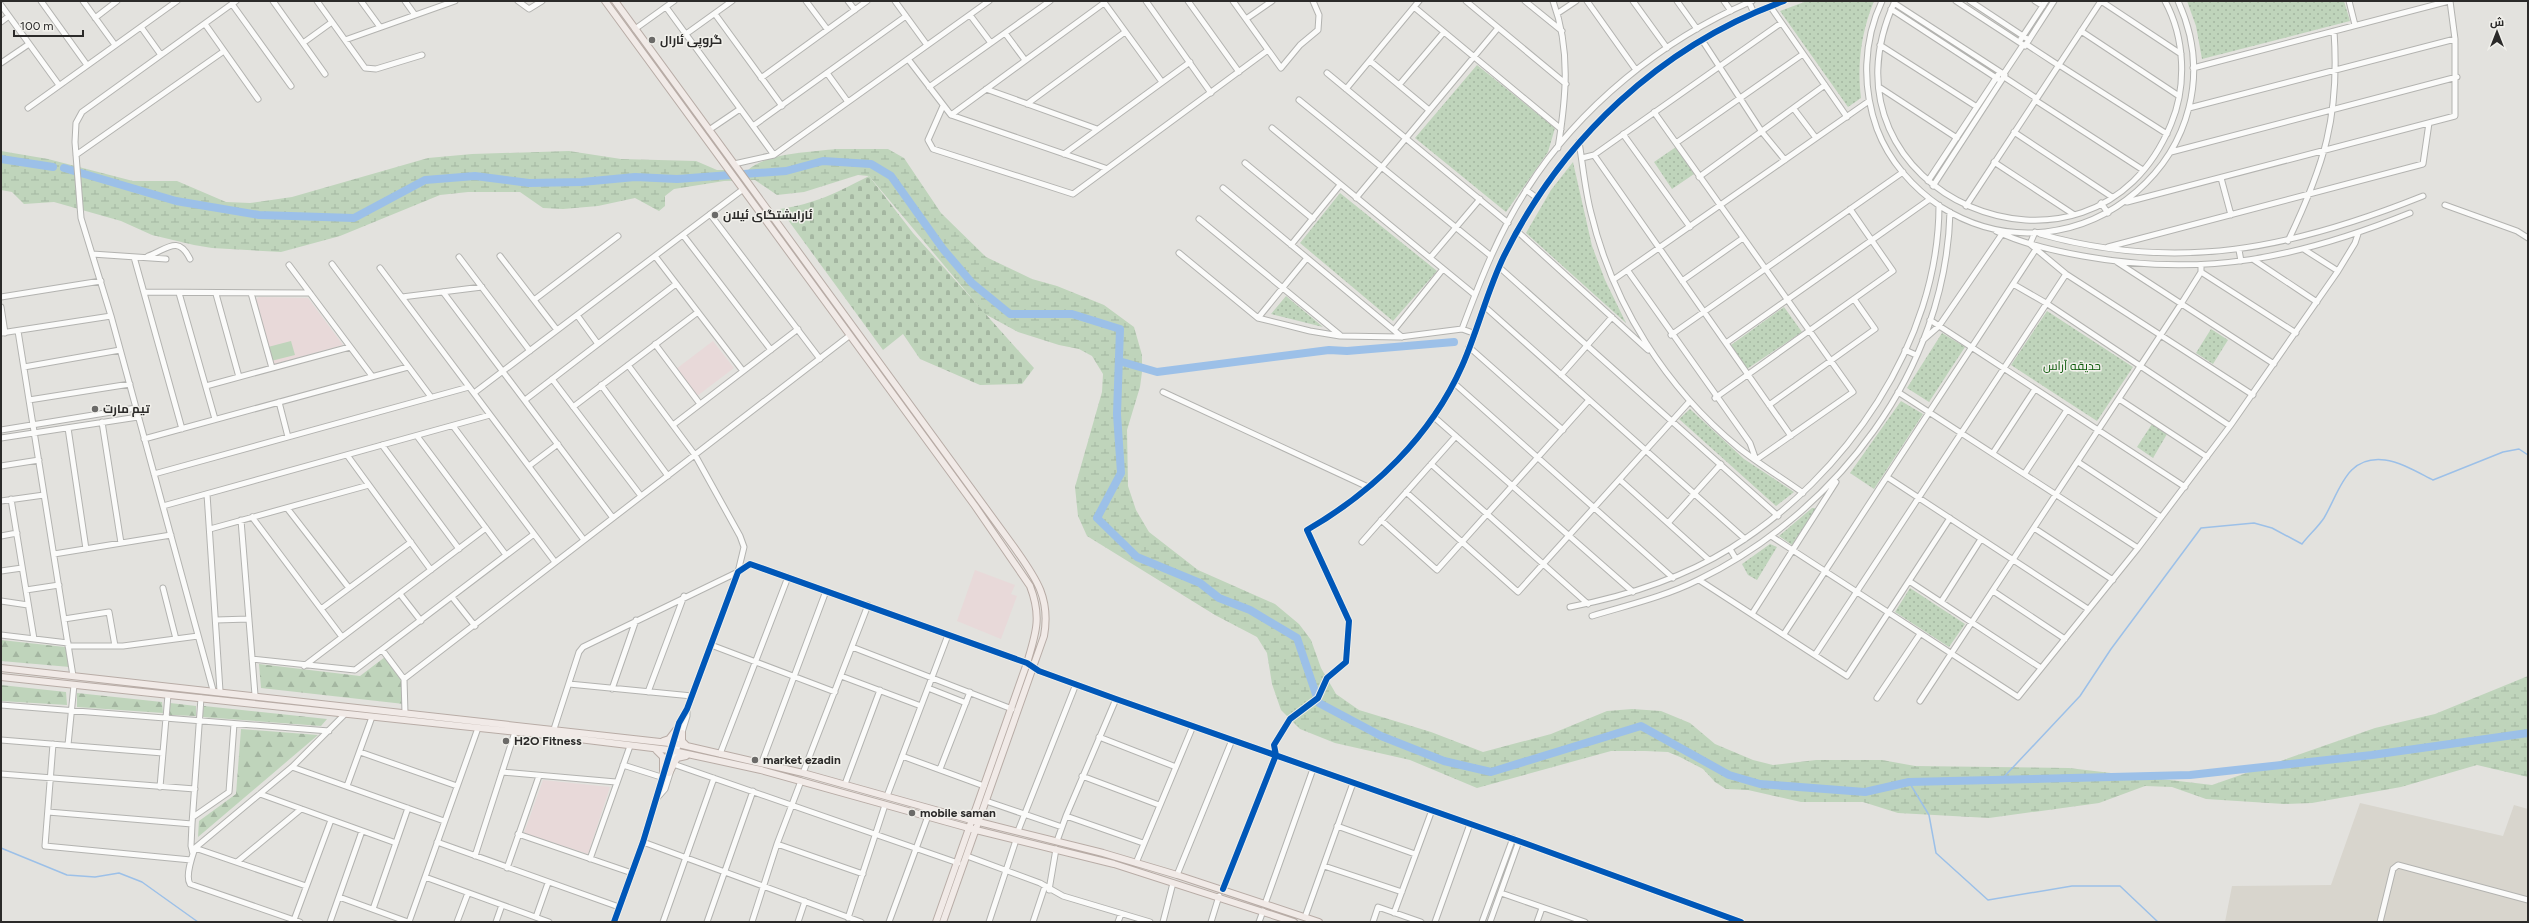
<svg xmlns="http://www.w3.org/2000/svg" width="2529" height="923" font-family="Figtree,Cairo,sans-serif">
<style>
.built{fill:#d8d5cd}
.education{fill:#e8d9d9}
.grass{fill:url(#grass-dots)}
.forest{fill:url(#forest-firs)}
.wetland{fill:url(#wetland-marsh)}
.cemetery{fill:url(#cemetery-stones)}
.pitch{fill:#bfd4bb}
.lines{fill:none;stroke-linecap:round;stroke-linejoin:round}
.stream{stroke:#9cc0e8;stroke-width:1.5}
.river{stroke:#9cc0e8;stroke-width:8}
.minor-casing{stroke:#b3b3b0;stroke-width:7}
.major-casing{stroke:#b8aca6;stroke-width:8}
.minor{stroke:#fbfbfa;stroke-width:5}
.major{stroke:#f1eae7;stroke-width:6}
.cycleway-casing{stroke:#f1f0eb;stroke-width:8}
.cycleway{stroke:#0057b8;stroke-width:6}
.poi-dot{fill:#6b6a68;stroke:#f1f0eb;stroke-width:1.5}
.labels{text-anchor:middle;stroke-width:3;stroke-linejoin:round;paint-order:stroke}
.poi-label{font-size:12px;font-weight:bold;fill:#2b2a29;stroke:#f1f0eb;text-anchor:start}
.park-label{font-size:12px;fill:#085806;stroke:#f1f0eb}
</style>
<defs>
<pattern id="grass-dots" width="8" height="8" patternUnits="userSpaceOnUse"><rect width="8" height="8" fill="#bfd4bb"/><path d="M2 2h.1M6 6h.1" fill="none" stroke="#a4b6a1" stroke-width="1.8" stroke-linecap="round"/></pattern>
<pattern id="forest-firs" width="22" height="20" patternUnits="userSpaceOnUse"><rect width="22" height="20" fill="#bfd4bb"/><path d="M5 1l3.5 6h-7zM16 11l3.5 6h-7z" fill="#a4b6a1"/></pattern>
<pattern id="wetland-marsh" width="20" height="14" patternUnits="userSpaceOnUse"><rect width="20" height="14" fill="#bfd4bb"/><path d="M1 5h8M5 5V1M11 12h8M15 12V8" fill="none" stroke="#a4b6a1"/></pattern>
<pattern id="cemetery-stones" width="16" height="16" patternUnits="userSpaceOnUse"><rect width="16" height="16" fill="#bfd4bb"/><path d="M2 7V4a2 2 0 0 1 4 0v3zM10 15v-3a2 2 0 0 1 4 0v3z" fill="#a4b6a1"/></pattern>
</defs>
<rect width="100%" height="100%" fill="#e3e2de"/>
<!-- built -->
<path class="built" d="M2360 803 2503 836 2514 805 2528 809V922H2225L2232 886 2331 885Z"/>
<!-- education -->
<path class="education" d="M259 297 308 298 343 345 274 364 256 299Z
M713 341 734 368 697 396 676 369Z
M975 570 1015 585 1011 594 1017 596 1001 639 957 621Z
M543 780 610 787 588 854 524 833Z"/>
<!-- grass -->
<path class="grass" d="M1807 1H1874C1861 33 1857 64 1861 98L1848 107 1780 11Z
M2187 1H2344L2350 21 2202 59 2196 26Z
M1477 65 1555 128 1548 152 1506 212 1415 138Z
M1676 147 1694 174 1672 189 1654 162Z
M1573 162 1592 246 1605 280 1626 323 1526 233 1551 190Z
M1340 193 1437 271 1393 321 1300 243Z
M1286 296 1323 327 1271 314Z
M1784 307 1802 332 1747 369 1731 345Z
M2047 311 2133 367 2097 421 2011 365Z
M2211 329 2228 340 2213 364 2196 353Z
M1942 333 1965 347 1929 402 1907 388Z
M1901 401 1923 414 1874 489 1850 473Z
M1690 409 1744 459 1794 492 1776 506 1679 419Z
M2152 424 2167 434 2153 458 2137 447Z
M1812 508H1816L1815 511 1792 545 1779 536Z
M1770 544 1777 547 1757 580 1748 575 1742 564Z
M1910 588 1965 624 1949 647 1895 612Z"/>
<!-- forest -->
<path class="forest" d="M1 640 65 647 67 648 70 667 1 661Z
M385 657 401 677 404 704 261 688 259 664 360 676Z
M1 685 66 692 67 705 1 701Z
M77 693 162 702 163 713 77 707Z
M170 703 196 706V716L169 715Z
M204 706 327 719 321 726 202 717Z
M241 729 318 735 198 837 199 821 236 794Z"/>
<!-- wetland -->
<path class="wetland" d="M836 149H888L904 158 941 213 986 257 1032 279 1057 286 1104 305 1134 327 1142 355V372L1140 387 1127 430 1128 486 1136 510 1149 532 1198 570 1275 604 1299 624 1311 640 1321 668 1336 694 1359 710 1431 732 1483 752 1551 734 1607 711 1632 709 1661 711 1690 723 1715 744 1753 760 1773 765 1816 760H1882L1915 766 2069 768 2212 785 2375 728 2435 714 2528 676V777L2477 765 2401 787 2312 803 2284 804 2206 799 2172 787 2145 786 2099 803 1989 818 1898 813 1863 802H1801L1748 790 1726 789 1715 782 1703 769 1680 757 1668 752 1645 751H1611L1477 788 1410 760 1335 743 1300 729 1281 710 1272 684 1267 653 1257 637 1215 615 1087 536 1078 516 1075 487 1102 392 1103 374 1092 356 1079 349 1059 345 1018 332 985 314 869 176 858 175 804 192 777 195 755 180 724 181 674 189 665 196V206L659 211 635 198 598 206 563 209 543 208 520 192H468L440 195 340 236 281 252 212 248 194 245 152 235 121 221 54 202 24 204 12 192 1 190V151L48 159 133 181H177L226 202 250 203 292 197 428 158 472 154 569 151 621 159 696 161 717 170H748C766 153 811 152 836 149Z"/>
<!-- cemetery -->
<path class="cemetery" d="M869 176 913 233 1034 368 1022 384 980 385 920 359 903 334 883 350 780 209C815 204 838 192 869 176Z"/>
<!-- pitch -->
<path class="pitch" d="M291 341 295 355 271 361 268 347Z"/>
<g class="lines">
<!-- stream -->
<path class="stream" d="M2001 780 2080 696 2111 649 2201 528 2254 523 2272 528 2302 544C2309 535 2318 527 2324 518 2340 491 2346 455 2385 460 2401 462 2419 473 2433 480L2503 452 2519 449 2528 455
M1909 782 1929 815 1936 853 1988 900 2072 886H2120L2158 922
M1 848 67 875 95 877 119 873 142 882 198 922"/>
<!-- river -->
<path class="river" d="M1 159 53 167
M64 168 176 201 259 215 354 218 425 180 475 176 529 183 582 182 635 177 677 179 757 173 786 171 823 161 871 164 891 176 943 249 972 283 1010 314H1072L1120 329 1117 414 1121 473 1097 518 1137 557 1200 583 1219 598 1250 610 1297 638 1319 703 1381 736 1444 761 1491 772 1641 726 1729 775 1760 784 1865 792 1909 782 2190 775 2372 755 2528 733
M1119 361 1157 372 1329 350 1347 351 1454 342"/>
<defs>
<path id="minor" d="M41 1 87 65
M83 1 115 45
M273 1 325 74
M317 1 365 68 376 69 422 55
M361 1 380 27
M405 1 415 15
M518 1 529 9 542 1
M806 1 827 29
M848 1 855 10
M895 1 927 45
M1103 1 1162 82
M1146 1 1211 93
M1188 1 1239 72
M1233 1 1281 68 1300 45 1318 30 1319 15 1313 1
M1466 1 1566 84
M1525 1 1562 31
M1553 1C1571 50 1566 98 1558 148
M1587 1 1636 70
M1633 1 1667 48
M1677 1 1697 29
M1724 1 1731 11
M1882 1C1863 41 1862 87 1877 129 1889 161 1913 188 1941 207 2078 293 2246 149 2178 1
M1895 1C1805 194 2093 315 2171 124 2187 86 2185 38 2165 1
M1956 1 2025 46 2054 1
M1970 1 2029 40
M2035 1 2043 6
M2349 1 2355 25
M1749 2 1754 13
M1894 3 2005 75 1933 186
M232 4 291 86
M1 5 59 85
M1770 6 1847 117
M666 7 774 155
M1414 7 1561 129
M1891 9 2001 81
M1558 13 1576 1
M715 14 782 106
M970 15 991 43
M95 18 117 1
M1246 19 1272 1
M1 22 9 16
M205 24 258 99
M141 27 161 55
M635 29 674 1
M2081 31 2179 96
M1005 33 1025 60
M686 34 732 1
M345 40 455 1
M1702 40 1762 132 1785 160
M2019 42 2046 1
M303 43 332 22
M2026 44 2058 65
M1880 45 1977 107
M908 59 951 115 1105 168
M1370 61 1429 110
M1 63 29 44
M2059 65 2167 134
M2193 68 2449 1
M827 73 848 102
M1327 73 1508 223
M2003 75 2023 45
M2004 77 2036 98
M761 78 867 1
M1399 85 1444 32
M929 87 1050 1
M1879 87 1957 138
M986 89 1097 129
M1346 89 1419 1
M1299 100 1491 256
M2035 100 2143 170
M1027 104 1125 32
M943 106 928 140 933 149 1073 194 1268 50
M28 108 177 1
M2189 108 2455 39
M1794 109 1816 138
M951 115 1104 3
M753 126 906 16
M1272 128 1475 295
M709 130 740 109
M2014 132 2112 197
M1623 134 1690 227
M1579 142C1583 166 1585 190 1591 213 1613 305 1666 388 1739 448 1759 464 1782 478 1803 493
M1676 143 1803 54
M2171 152 2457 77
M1064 154 1190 62
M76 155 224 51
M1594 155 1791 436
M1582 158 1594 155 1781 23
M1994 162 2073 214
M1245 163 1313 219
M734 164 774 155 989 1
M1699 177 1825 85
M2221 178 2231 215
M1928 181 1998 75
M1223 188 1402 337
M1526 190 1537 198
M1356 198 1498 28
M2127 202 2455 116V39L2450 1
M2101 203 2108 213
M2445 205 2517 231 2528 238
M1966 206 2101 1 2181 54
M710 214 820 359
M1199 219 1340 335
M1517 231 1648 350
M1996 231C2023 244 2054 251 2083 256 2204 278 2298 258 2410 213
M2035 232 2030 244 2066 274 2253 395
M2040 234C2179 273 2293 248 2423 196
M683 235 771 350
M2288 241C2324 166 2340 116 2334 31
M1291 245 1340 185
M2108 247 2423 164 2429 123
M2239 250 2241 261
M2305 250 2338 271
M1179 253 1258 318 1310 331 1340 336 1400 337 1462 329 1473 333
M92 254 166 259
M148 256C166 250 178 234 190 259
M500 256 557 330
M655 256 743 371
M134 257 182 429
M459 257 530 351
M1430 258 1480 199
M2254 260 2317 302
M2117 262 2274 364
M332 264 431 397
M289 265 372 376
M1499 267 1778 516
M380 268 584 540
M1628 271 1750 443 1756 460 1853 392 1654 112
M2201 272 2296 333
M1613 280 1869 101
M1682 281 1743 238
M2013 284 2046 303 2230 426
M144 292 310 293
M443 292 613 518
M179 293 215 419
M251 293 272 368
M216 294 239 377
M1 297 101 281
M402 297 482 287
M534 300 618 236
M1484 306 1745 539
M1 307 5 333
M577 315 598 344
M1258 318 1307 258
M1930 320 2185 487
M1462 329C1480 281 1499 232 1527 189 1579 107 1663 39 1752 1
M1394 330 1443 269
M18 331 73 676
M1 333 111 316
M1671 335 1903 172
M1923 340 1939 326 2002 234
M1726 343 1930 199
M655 344 700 404
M1469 347 1563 430
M1905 350 1916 355
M24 367 120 350
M1561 375 1612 317
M552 379 641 496
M1454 383 1673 578
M601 385 668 476
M206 386 350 347
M1163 392 1368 487
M1898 392 2138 548
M474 393 742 190
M1715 398 1893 271 1850 209
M2119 399 2207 457
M29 400 130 384
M525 400 676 284
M279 402 288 437
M1769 405 1875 329 1854 299
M573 407 698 312
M1434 417 1633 592
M102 422 121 543
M673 425 798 329
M453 426 555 562
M68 428 86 549
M1 430 136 408
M417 436 506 555
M1 438 138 417
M144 439 408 367
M382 445 459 549
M1993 453 2035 389
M347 455 431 570
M2078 462 2161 517
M1431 464 1588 604
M1 466 39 460
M529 466 558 444
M2025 473 2067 410
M154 474 469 387
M1887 477 2088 609
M1620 480 1709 560
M1406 492 1518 592 1690 401
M207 494 220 691
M11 499 34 639
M1 501 44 495
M163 506 490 415
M287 508 349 588
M252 517 342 637
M241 520 255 695
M1381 520 1437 570 1589 400
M1668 523 1721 464
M2034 528 2113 580
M210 529 369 485
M1 536 17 533
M1771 536 2018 697 2138 548 2230 426 2338 271 2355 243 2358 234
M1362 542 1456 436
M1730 549 1736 559
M54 554 171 535
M1 571 22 568
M1699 580 1847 676 1950 518
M1909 581 2041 668
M163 588 176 639
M26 590 59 585
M1993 591 2065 639
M400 594 421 621
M452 597 475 626
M1 601 28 605
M1941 602 1981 539
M1570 607C1627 596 1681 579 1731 548 1845 477 1939 343 1939 205
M321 609 411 542
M1752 614 1836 482
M1592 616C1628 605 1664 597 1698 580 1836 513 1946 370 1950 212
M64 619 109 612 115 646
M216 620 249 619
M1784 634 2036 249
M1 635 68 643
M711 645 835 692
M68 646H123L198 636
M852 647 1012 709
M383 651 404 679 405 713
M1815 655 2066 274
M252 659 355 670 534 534
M304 666 486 528
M841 676 921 706
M404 679 849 336
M569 684 692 696
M928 688 966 703
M612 689 636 620
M213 690 111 316 81 218 75 142 76 123 82 112 236 1
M648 692 684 596
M1877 698 1920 634
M1920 701 2181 304 2201 272V265
M1 705 329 731
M554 729 579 652 583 647 738 572 744 547 740 536 695 455 628 365
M1099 737 1176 767
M1 740 163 753
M53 744 45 846 191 860
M68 745 74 685
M360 752 457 786
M720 754 788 577
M902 756 984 786
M673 762 687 716V709
M762 762 826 591
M673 764 958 863
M623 765 661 777
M292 767 444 821
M940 769 970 692
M502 772 616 782
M803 773 868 605
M1 774 195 789
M1082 776 1159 805
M845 784 880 690
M347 786 372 717
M160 787 168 695
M260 794 396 843
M887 796 948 635
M657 798 665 789 671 770
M986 801 1062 827
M48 812 192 824
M1066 816 1143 843
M193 817 229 792 234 724
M1337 826 1415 854
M1018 831 1076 684
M518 834 632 873
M1057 841 1066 816 1116 699
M437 842 619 907
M643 842 861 922
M777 844 863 874
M195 848 306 886
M193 854 191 846 192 824 201 698
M475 856 515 732
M967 856 1040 883 1063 896 1150 922
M590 859 630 746
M237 862 301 809
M1136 863 1193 726
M1324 866 1402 892
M507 868 539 776
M1177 875 1232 740
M425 877 549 922
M1223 889 1276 755 1274 745 1290 719 1318 698 1327 678 1346 662 1349 621 1307 530C1373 492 1431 436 1462 366 1478 330 1487 291 1504 256 1562 139 1660 46 1784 1
M1049 890 1056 849
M1501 893 1585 922
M339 897 408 922
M1265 904 1313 769
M373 909 408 808
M1394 913 1432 810
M536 917 548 883
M1305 917 1353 783
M848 918 885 805
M294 920 331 820
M300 922 190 884C185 876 192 857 195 848L292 767 345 714
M330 922 362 831
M409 922 478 728
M457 922 468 893
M496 922 502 905
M614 922 643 842 679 723 687 709 738 572 750 564 1027 663 1039 671 1116 699 1516 840 1741 922
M663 922 714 778
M707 922 753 791
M752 922 777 844 801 781
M798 922 805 901
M889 922 928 816
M989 922 1016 840
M1033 922 1045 886
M1118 922 1121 914
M1163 922 1173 883
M1211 922 1219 896
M1259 922 1263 911
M1373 922 1378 907 1421 922
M1435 922 1470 824
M1482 922 1513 838
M1490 922 1519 841
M1537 922 1542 908
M2380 922 2393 869 2398 865 2528 900"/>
<path id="major" d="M605 1 975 506 1030 586C1042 617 1036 633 1027 663L936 922
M615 1 1014 547C1035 577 1051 597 1044 636L943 922
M1 668 678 744 803 773 971 820 1103 853 1177 875 1319 922
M1 677 546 735 669 750 761 770 976 830 1114 864 1294 922
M682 733V741L686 745
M663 741 669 739 676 730
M656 750 663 757V771
M669 773 677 758 686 756"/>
</defs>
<!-- minor casing -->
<use href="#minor" class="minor-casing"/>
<!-- major casing -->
<use href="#major" class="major-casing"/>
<!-- minor -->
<use href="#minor" class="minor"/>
<!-- major -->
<use href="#major" class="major"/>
<defs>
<path id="cycleway" d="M1223 889 1276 755 1274 745 1290 719 1318 698 1327 678 1346 662 1349 621 1307 530C1373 492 1431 436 1462 366 1478 330 1487 291 1504 256 1562 139 1660 46 1784 1
M614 922 643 842 679 723 687 709 738 572 750 564 1027 663 1039 671 1116 699 1516 840 1741 922"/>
</defs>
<!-- cycleway casing -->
<use href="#cycleway" class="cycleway-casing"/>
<!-- cycleway -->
<use href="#cycleway" class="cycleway"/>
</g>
<!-- markers -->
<g class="poi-dot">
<circle cx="652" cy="40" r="4"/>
<circle cx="715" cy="215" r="4"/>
<circle cx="95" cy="409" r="4"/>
<circle cx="506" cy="741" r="4"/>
<circle cx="755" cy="760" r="4"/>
<circle cx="912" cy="813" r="4"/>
</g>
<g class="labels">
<!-- poi labels -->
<g class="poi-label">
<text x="660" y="44">گروپی ئارال</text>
<text x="723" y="219">ئارایشتگای ئیلان</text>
<text x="103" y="413">تیم مارت</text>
<text x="514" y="745">H2O Fitness</text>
<text x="763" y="764">market ezadin</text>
<text x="920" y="817">mobile saman</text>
</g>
<!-- park labels -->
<g class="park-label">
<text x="2072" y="370">حديقه آراس</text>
</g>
</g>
<!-- border -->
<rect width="2529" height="923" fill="none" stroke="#2b2a29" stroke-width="4"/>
<!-- north arrow -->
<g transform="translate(2497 32)" stroke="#f1f0eb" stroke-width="3" paint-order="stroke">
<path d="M0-3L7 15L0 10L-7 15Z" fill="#2b2a29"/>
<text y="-6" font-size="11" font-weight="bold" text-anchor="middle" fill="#2b2a29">ش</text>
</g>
<!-- scale -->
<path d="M14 30v6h69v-6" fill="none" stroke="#2b2a29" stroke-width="2"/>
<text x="20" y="30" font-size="12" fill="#2b2a29" stroke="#f1f0eb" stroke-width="3" paint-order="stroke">100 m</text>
</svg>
